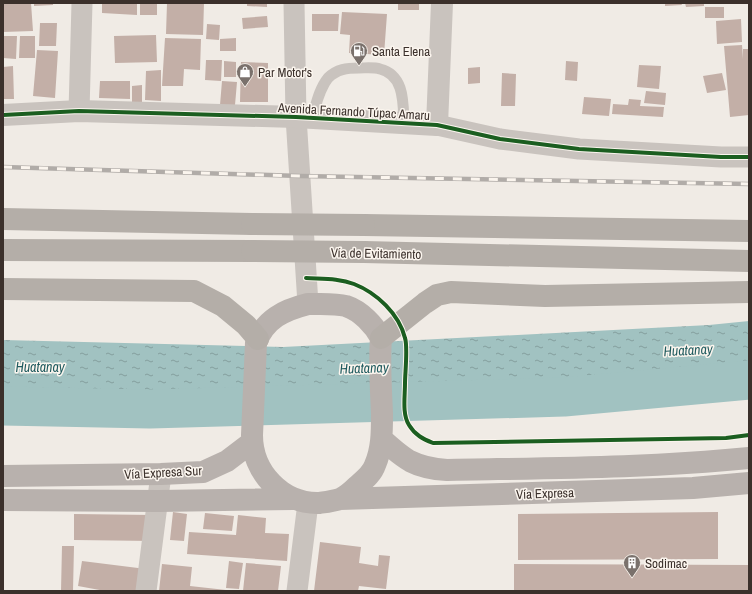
<svg xmlns="http://www.w3.org/2000/svg" width="752" height="594" font-family="'Archivo Narrow',sans-serif">
<style>
.water{fill:url(#water-ripples)}
.lines{fill:none;stroke-linecap:round;stroke-linejoin:round}
.river{stroke:#a1c2c1;stroke-width:39}
.building{fill:#c3afa7}
.service{stroke:#c9c3be;stroke-width:11}
.minor{stroke:#c9c3be;stroke-width:21}
.tertiary{stroke:#c9c3be;stroke-width:22}
.primary{stroke:#b8b1ad;stroke-width:22}
.trunk{stroke:#b4aea8;stroke-width:22}
.rail-casing{stroke:#b1aca8;stroke-width:4.5}
.rail{stroke:#fbf5ee;stroke-width:3;stroke-dasharray:9;stroke-linecap:butt}
.trunk-bridge{stroke:#b4aea8;stroke-width:22}
.cycleway-casing{stroke:#fbf5ee;stroke-width:6}
.cycleway{stroke:#1b5e20;stroke-width:4}
.labels{text-anchor:middle;stroke-width:3;stroke-linejoin:round;paint-order:stroke}
.poi-label{font-size:13px;fill:#3b302b;stroke:#fbf5ee;text-anchor:start}
.street-label{font-size:13px;fill:#3b302b;stroke:#fbf5ee}
.water-label{font-size:14px;font-style:italic;fill:#1f5a5e;stroke:#fbf5ee}
</style>
<defs>
<pattern id="water-ripples" width="26" height="14" patternUnits="userSpaceOnUse"><rect width="26" height="14" fill="#a1c2c1"/><path d="M2 4q2-2 4 0t4 0M15 11q2-2 4 0t4 0" fill="none" stroke="#849e9d"/></pattern>
</defs>
<rect width="100%" height="100%" fill="#f0ebe5"/>
<!-- water -->
<path class="water" d="M749 321V380L564 397 150 409 3 406V340L283 347 709 325Z"/>
<g class="lines">
<!-- river -->
<path class="river" d="M3 406 150 409 564 397 749 380"/>
</g>
<!-- building -->
<path class="building" d="M3 3H31L33 31 3 32Z
M34 3H53V5L34 6Z
M102 3H137V15L102 13Z
M140 3H157V15H140Z
M167 3H204L203 35 166 34Z
M247 3H267V7L247 6Z
M398 3H419V10H398Z
M665 3H681L682 5 665 6Z
M685 3H704V6L686 7Z
M705 7H724V18H705Z
M342 12 387 14 384 55 349 53 350 35 340 34Z
M312 14H339L338 31H312Z
M267 16 268 27 243 29 242 18Z
M741 19 742 42 717 44 716 21Z
M40 23H57L56 46H39Z
M207 24 220 25 219 40 206 39Z
M156 35 157 62 115 63 114 36Z
M3 36H17L16 59 3 58Z
M20 36H35V58H19Z
M165 38 201 39 200 70 184 69 183 86H162Z
M236 38V51H220V39Z
M742 45 743 59V49H749V115L730 117 724 46Z
M37 50 58 51 55 98 33 96Z
M206 60H222L221 81 205 80Z
M224 61 236 62V77H224Z
M566 61 578 62 577 81 565 80Z
M241 62 268 63V102H240Z
M639 65 661 66 659 89 637 87Z
M13 66 14 99H3V67Z
M480 67V83L468 84V68Z
M161 70V101L145 100 146 71Z
M502 73 516 74 515 106H501Z
M722 73 726 90 707 93 703 76Z
M100 81H130V99L99 98Z
M222 81 237 82 235 105H220Z
M142 85V102L132 103V86Z
M646 91 666 93 665 105 644 103Z
M584 97 611 99 609 116 582 114Z
M629 99 641 100 640 106 664 107 663 117 612 114 613 104 628 105Z
M173 512 187 514 184 541 170 540Z
M718 512V559L518 560V514Z
M205 513 234 516 232 531 203 529Z
M74 514 153 515V541L74 540Z
M238 515 266 518 265 533 289 534 287 561 187 554 189 532 236 535Z
M320 542 361 547 359 563 378 566 379 555 390 556 386 589 359 586 358 591H314Z
M62 546H74L73 591H61Z
M82 561 146 569 143 591H105L78 586Z
M229 561 243 563 239 589 226 588Z
M246 563 281 566 278 591H243Z
M162 564 192 567 190 586 226 590V591H159Z
M514 564 749 565V591H514Z"/>
<g class="lines">
<!-- service -->
<path class="service" d="M312 118C316 105 319 89 328 78 337 69 347 68 359 68 366 68 374 67 380 69 405 75 403 104 404 123"/>
<!-- minor -->
<path class="minor" d="M294 3 296 117 308 304
M79 111 82 3
M437 125 500 139 579 149 721 157H749
M146 591 161 474
M297 591 308 503"/>
<!-- tertiary -->
<path class="tertiary" d="M3 115 79 111 296 117 437 125 442 3"/>
<!-- primary -->
<path class="primary" d="M308 304C320 304 335 303 346 306 361 311 374 325 381 338 379 363 381 389 382 414 382 432 382 449 375 465 372 474 364 480 357 486 353 490 346 496 340 499 334 501 326 502 319 503 282 504 252 472 252 435L256 343C265 319 284 310 308 304Z
M382 439C405 460 415 468 447 470 548 468 649 468 749 458
M3 476 161 474 203 472 227 461 252 442
M340 499 693 488 749 483
M3 500 158 501 293 499"/>
<!-- trunk -->
<path class="trunk" d="M3 219 252 224
M364 225 749 231
M3 250 252 251
M364 252 749 261
M3 289 194 291 223 306 246 325 258 339
M381 338 425 303 437 295 451 292 545 296 749 292"/>
<defs>
<path id="rail" d="M3 167 300 176 749 184"/>
</defs>
<!-- rail casing -->
<use href="#rail" class="rail-casing"/>
<!-- rail -->
<use href="#rail" class="rail"/>
<!-- trunk-bridge -->
<path class="trunk-bridge" d="M252 224 364 225
M252 251 364 252"/>
<defs>
<path id="cycleway" d="M3 115 79 111 296 117 437 125 500 139 579 149 721 157H749
M306 278C322 279 339 278 354 284 377 293 399 314 405 338 408 347 405 373 405 383 405 397 402 414 409 425 415 435 423 439 433 443L726 438 749 435"/>
</defs>
<!-- cycleway casing -->
<use href="#cycleway" class="cycleway-casing"/>
<!-- cycleway -->
<use href="#cycleway" class="cycleway"/>
</g>
<!-- icons -->
<defs>
<symbol id="fuel-pin" viewBox="-11 -11 22 30"><path d="M0 17L-7.5 6A9.5 9.5 0 1 1 7.5 6Z" fill="#7a716c" stroke="#fbf5ee"/><path d="M-5.5-6h7V0h2V4h1.3V-2.5L3-4.5l.8-.8L6-3V5H2.5V1h-1V6h-7ZM-4.2-4.7v3.2H.2V-4.7Z" fill="#fff"/></symbol>
<symbol id="shop-pin" viewBox="-11 -11 22 30"><path d="M0 17L-7.5 6A9.5 9.5 0 1 1 7.5 6Z" fill="#7a716c" stroke="#fbf5ee"/><path d="M-5-2.5h2.3a2.7 3.5 0 0 1 5.4 0H5L5.5 6h-11ZM-1.5-2.5h3a1.5 2.3 0 0 0-3 0Z" fill="#fff"/></symbol>
<symbol id="building-pin" viewBox="-11 -11 22 30"><path d="M0 17L-7.5 6A9.5 9.5 0 1 1 7.5 6Z" fill="#7a716c" stroke="#fbf5ee"/><path d="M-4-6H4V6H1V3H-1V6H-4ZM-2.5-4.3h1.7v1.8h-1.7ZM.8-4.3h1.7v1.8H.8ZM-2.5-1h1.7V.8h-1.7ZM.8-1h1.7V.8H.8Z" fill="#fff"/></symbol>
</defs>
<g fill-rule="evenodd">
<use href="#fuel-pin" x="349" y="41" width="20" height="27"/>
<use href="#shop-pin" x="235" y="62" width="20" height="27"/>
<use href="#building-pin" x="622" y="553" width="20" height="27"/>
</g>
<g class="labels">
<!-- poi labels -->
<g class="poi-label">
<text x="372" y="56">Santa Elena</text>
<text x="258" y="77">Par Motor's</text>
<text x="645" y="568">Sodimac</text>
</g>
<!-- street labels -->
<g class="street-label">
<text transform="translate(354 111) rotate(3)" y="5">Avenida Fernando Túpac Amaru</text>
<text transform="translate(376 253) rotate(1)" y="5">Vía de Evitamiento</text>
<text transform="translate(163 472) rotate(-3)" y="5">Vía Expresa Sur</text>
<text transform="translate(545 493) rotate(-2)" y="5">Vía Expresa</text>
</g>
<!-- water labels -->
<g class="water-label">
<text transform="translate(688 350) rotate(-3)" y="5">Huatanay</text>
<text x="40" y="372">Huatanay</text>
<text transform="translate(364 368) rotate(-2)" y="5">Huatanay</text>
</g>
</g>
<!-- border -->
<rect width="752" height="594" fill="none" stroke="#3b302b" stroke-width="8"/>
</svg>
